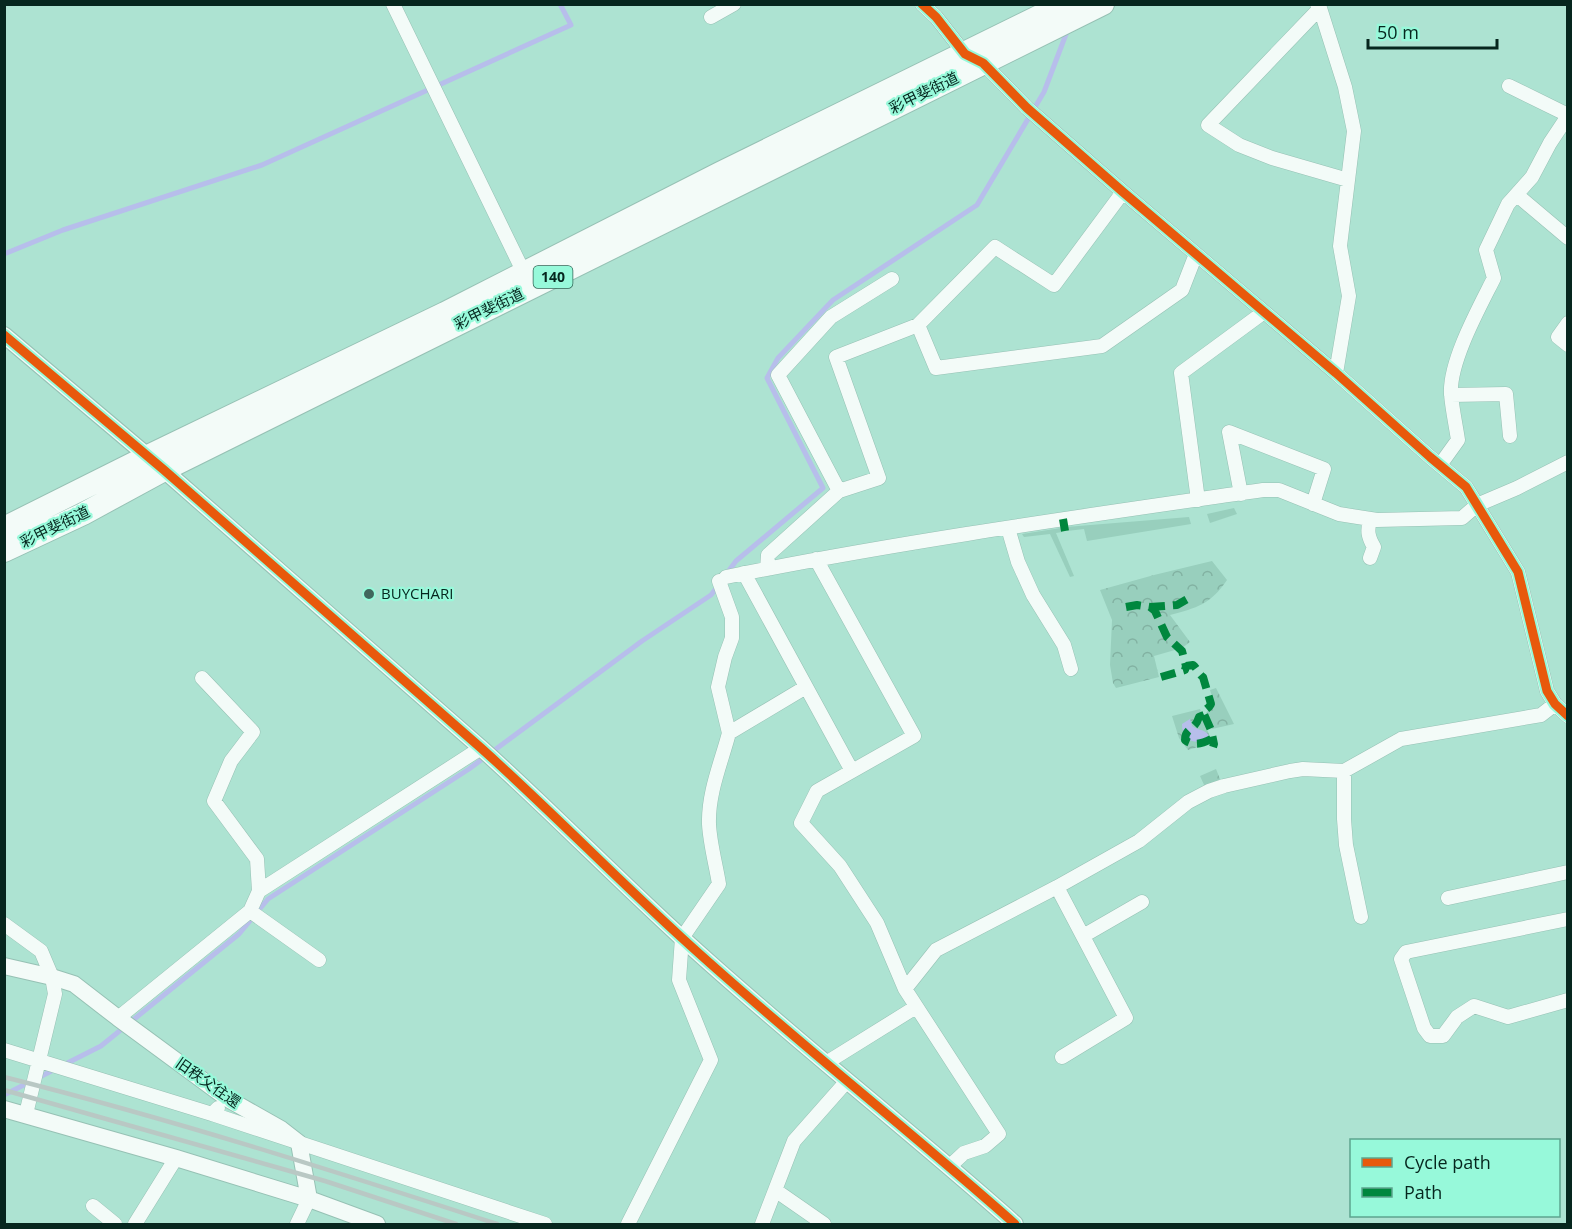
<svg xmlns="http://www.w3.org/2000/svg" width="1572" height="1229" font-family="'Open Sans','Noto Sans JP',sans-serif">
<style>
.green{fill:#98cfbd}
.forest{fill:url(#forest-crowns)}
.water{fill:#b7beeb}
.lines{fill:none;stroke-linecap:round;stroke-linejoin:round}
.stream{stroke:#b7beeb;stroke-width:5}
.minor-casing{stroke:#96c1b4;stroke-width:15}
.tertiary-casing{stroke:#96c1b4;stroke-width:18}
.trunk-casing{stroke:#96c1b4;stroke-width:24}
.minor{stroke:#f3fbf8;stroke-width:14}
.tertiary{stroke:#f3fbf8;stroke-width:16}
.trunk{stroke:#f3fbf8;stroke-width:22}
.rail{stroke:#b9c8c4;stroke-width:4.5}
.quiet{stroke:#00873e;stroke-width:8;stroke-dasharray:15 8;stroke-linecap:butt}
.cycleway-casing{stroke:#97f9da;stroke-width:13}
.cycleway{stroke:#e8590c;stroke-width:9}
.poi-dot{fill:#40685d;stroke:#97f9da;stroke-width:2}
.labels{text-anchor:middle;stroke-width:4.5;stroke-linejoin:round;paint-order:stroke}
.shield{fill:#97f9da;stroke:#326556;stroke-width:1.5}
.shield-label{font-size:14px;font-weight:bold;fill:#06261e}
.street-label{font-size:15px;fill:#06261e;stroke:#97f9da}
.poi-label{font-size:15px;fill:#06261e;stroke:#97f9da;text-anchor:start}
</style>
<defs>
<pattern id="forest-crowns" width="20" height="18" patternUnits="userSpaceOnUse" patternTransform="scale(1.5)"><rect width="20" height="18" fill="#98cfbd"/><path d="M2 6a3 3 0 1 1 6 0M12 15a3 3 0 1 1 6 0" fill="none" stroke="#82b2a2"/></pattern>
</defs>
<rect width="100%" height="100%" fill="#ade3d2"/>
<!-- green -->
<path class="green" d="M1234 508 1237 514 1210 523 1207 514Z
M1189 517 1191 524 1087 541 1084 529 1067 531 1066 527Z
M1061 528 1062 532 1056 533 1074 576 1070 577 1050 534 1024 537 1022 534Z"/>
<!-- forest -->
<path class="forest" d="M1212 561 1227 580C1211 604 1197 608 1170 615L1190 642 1182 648 1154 656 1159 677 1116 688 1113 683 1110 665 1112 620 1100 590 1154 575Z
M1216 688 1234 724 1212 729 1206 713 1214 703 1210 690Z
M1200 709 1212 743 1188 750 1179 738 1172 716Z
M1216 769 1220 779 1216 783 1205 787 1200 776Z"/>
<!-- water -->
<path class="water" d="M1190 719 1192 726C1197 730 1203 729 1208 734V740C1193 745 1182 740 1182 724Z"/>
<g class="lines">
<!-- stream -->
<path class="stream" d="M4 254 63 230 262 165 571 25 560 4
M727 573 736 561 823 488 767 378 778 358 833 300 977 205 1044 92 1068 29
M4 1095 101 1046 239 934 268 899 469 769 642 641 711 595 718 586"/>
<defs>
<path id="minor" d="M393 4 524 273
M922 4 936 17 965 54 983 63 1027 108 1123 192 1336 373 1430 457 1466 487 1518 572 1547 691 1555 704 1568 716
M1317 4 1320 8 1345 87 1354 131 1340 246 1349 296 1336 373
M1320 8 1208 125 1239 145 1272 158 1348 180
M711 17 734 4
M1509 86 1568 115
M1517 195 1568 238
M1568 323 1558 337 1568 345
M918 325 936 368 1102 346 1182 290 1196 254
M1451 395 1506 394 1510 436
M1440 465 1458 440C1456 426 1452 408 1451 394 1449 362 1479 308 1494 278L1486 250 1508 204 1532 177 1550 143 1568 116
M839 491 778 375 831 317 892 279
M1241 494 1229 432 1324 469 1313 504
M1198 500 1181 373 1264 312
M1370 519C1367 531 1368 537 1374 547L1370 558
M1008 528 1018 562 1033 595 1064 645 1071 669
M816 559 914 736 817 791 801 823 840 866 877 923 905 989
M767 569 768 555 839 491 879 478 836 357 918 325 995 247 1054 285 1123 192
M744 573 852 771
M726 577C903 541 1084 516 1263 490H1279L1339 514 1377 520 1462 518 1477 505 1517 488 1568 462
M719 581 732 617V638L725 657 718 687 729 733 806 687
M202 678 253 732 231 761 214 801 257 859 259 891
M1344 771V819L1346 845 1361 917
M1057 887 1126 1018 1062 1057
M1448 898 1568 872
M250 911 319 960
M1568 919 1406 952 1401 959 1424 1028 1430 1036H1443L1457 1017 1474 1006 1508 1017 1568 1000
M4 924 41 951 52 977 55 994 26 1114
M1083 936 1142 902
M118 1018 250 911 259 891 481 748
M4 1050 212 1114 218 1108
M826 1063 916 1007
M212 1114 545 1224
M950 1166 964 1153 985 1146 999 1134 905 989 936 950 1057 887 1139 841 1188 802 1209 791 1224 786 1290 771 1303 769 1344 771 1401 739 1541 715 1555 704
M775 1190 824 1224
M93 1206 115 1224
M135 1224 176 1158
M297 1224 309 1199
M628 1224 711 1060 679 980 682 938 719 884C716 865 710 844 709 824 708 793 721 763 729 733
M762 1224 794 1141 847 1081"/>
<path id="tertiary" d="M4 335 164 470 481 748C550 810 614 876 682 938 790 1037 906 1127 1015 1224
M4 966 52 977 74 984 118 1018 228 1099 281 1129 299 1143 309 1199
M4 1109 176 1158 309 1199 377 1224"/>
<path id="trunk" d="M4 528 148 456 445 313 720 173 1064 4
M4 551 83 514 164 470 1103 4"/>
</defs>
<!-- minor casing -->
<use href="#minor" class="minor-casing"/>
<!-- tertiary casing -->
<use href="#tertiary" class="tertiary-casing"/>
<!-- trunk casing -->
<use href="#trunk" class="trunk-casing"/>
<!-- minor -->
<use href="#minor" class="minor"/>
<!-- tertiary -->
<use href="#tertiary" class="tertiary"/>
<!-- trunk -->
<use href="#trunk" class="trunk"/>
<!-- rail -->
<path class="rail" d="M4 1077C171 1119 334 1171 497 1224
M4 1090 325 1181 456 1224"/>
<!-- quiet -->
<path class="quiet" d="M1063 519 1065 531
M1126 607 1137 605 1150 607 1155 611 1167 637 1182 651 1186 666 1193 665C1197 668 1199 675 1203 677L1211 704 1209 707 1203 712 1211 730 1214 744 1213 747
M1150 607 1177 605 1191 597
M1161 677 1185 670 1186 666
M1204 715 1199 717C1195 731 1185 727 1185 740 1194 747 1204 743 1213 738"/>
<defs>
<path id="cycleway" d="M922 4 936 17 965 54 983 63 1027 108 1123 192 1336 373 1430 457 1466 487 1518 572 1547 691 1555 704 1568 716
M4 335 164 470 481 748C550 810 614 876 682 938 790 1037 906 1127 1015 1224"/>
</defs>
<!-- cycleway casing -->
<use href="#cycleway" class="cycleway-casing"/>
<!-- cycleway -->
<use href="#cycleway" class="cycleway"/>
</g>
<!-- markers -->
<circle class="poi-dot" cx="369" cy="594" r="6"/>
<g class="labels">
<!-- shield labels -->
<rect class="shield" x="533.5" y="266" width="39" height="22" rx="4.5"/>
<g class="shield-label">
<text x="553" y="282">140</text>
</g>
<!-- street labels -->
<g class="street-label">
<text transform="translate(924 93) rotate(-26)" y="5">彩甲斐街道</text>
<text transform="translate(489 309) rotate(-26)" y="5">彩甲斐街道</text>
<text transform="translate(55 527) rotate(-26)" y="5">彩甲斐街道</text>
<text transform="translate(208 1083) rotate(35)" y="5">旧秩父往還</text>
</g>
<!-- poi labels -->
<g class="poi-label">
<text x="381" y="599">BUYCHARI</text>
</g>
</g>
<!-- border -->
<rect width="1572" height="1229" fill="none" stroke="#06261e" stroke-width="12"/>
<!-- legend -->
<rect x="1350" y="1139" width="210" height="78" fill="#97f9da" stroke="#5da58f" stroke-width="1.5"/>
<rect x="1362" y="1158" width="30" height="9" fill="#e8590c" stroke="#5da58f" stroke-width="1.5"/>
<text x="1404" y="1169" font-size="18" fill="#06261e">Cycle path</text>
<rect x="1362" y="1188" width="30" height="9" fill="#00873e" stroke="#5da58f" stroke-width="1.5"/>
<text x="1404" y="1199" font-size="18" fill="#06261e">Path</text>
<!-- scale -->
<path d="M1368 39v9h129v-9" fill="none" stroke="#06261e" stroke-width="3"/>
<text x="1377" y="39" font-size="18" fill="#06261e" stroke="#97f9da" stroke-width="4.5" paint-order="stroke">50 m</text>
</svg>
